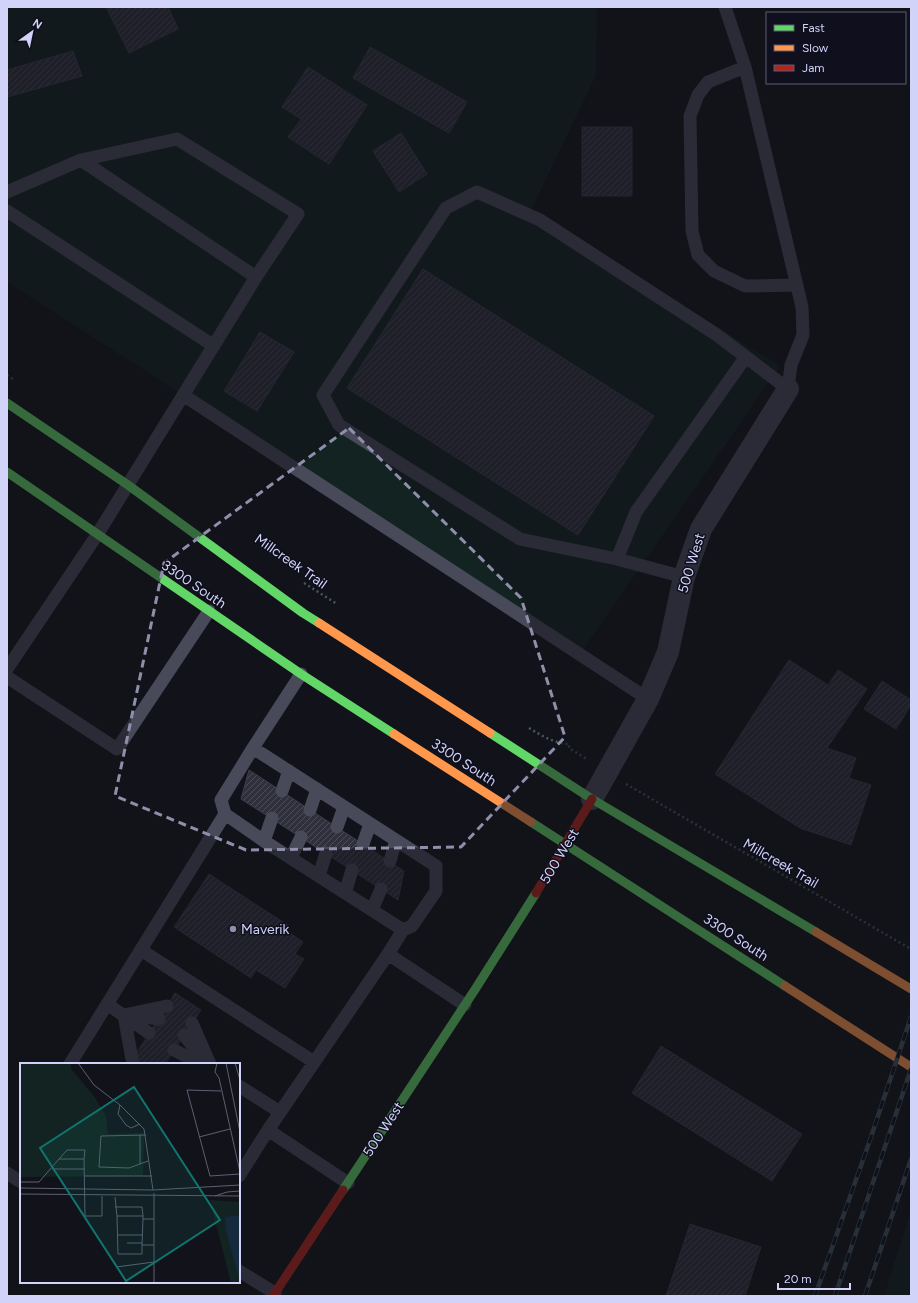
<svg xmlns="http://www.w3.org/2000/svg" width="918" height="1303" font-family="Figtree,sans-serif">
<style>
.green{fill:#132321}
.building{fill:url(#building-hatch);stroke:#3d3d4d}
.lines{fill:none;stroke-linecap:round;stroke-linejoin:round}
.path{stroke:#49575e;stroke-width:2.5;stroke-dasharray:2 3;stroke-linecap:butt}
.lane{stroke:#484a59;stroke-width:13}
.street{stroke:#484a59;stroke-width:22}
.fast{stroke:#63d668;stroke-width:9}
.slow{stroke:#ff974d;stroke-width:9}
.jam{stroke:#b3261e;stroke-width:9}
.rail-casing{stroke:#41555e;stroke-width:4.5}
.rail{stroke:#0f0f1d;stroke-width:3;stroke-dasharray:9;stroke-linecap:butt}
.marked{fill:none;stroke:#8e8fab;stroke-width:3;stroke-dasharray:8 5;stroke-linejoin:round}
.poi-dot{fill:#8e8fab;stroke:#0f0f1d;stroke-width:1.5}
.labels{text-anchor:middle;stroke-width:3;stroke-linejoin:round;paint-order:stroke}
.street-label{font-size:14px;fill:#d1d3f9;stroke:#0f0f1d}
.poi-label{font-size:14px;fill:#d1d3f9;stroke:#0f0f1d;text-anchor:start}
.inset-road{fill:none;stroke:#5e5f73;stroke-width:1}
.view{fill:#0f766e;fill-opacity:0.15;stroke:#0f766e;stroke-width:2}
.inset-edge{fill:none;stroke:#d1d3f9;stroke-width:2}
</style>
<defs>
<pattern id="building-hatch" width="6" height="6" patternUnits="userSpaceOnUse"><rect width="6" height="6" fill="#30303c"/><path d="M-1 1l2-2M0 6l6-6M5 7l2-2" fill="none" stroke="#4d4d59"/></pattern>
</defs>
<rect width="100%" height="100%" fill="#12121a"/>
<!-- green -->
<path class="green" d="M7 7H597L596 75 531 210 780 366 582 651 7 282Z
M911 1210V1296H884Z"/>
<!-- building -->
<path class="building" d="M106 7H168L178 29 129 53Z
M370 47 467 102 449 133 353 78Z
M73 51 82 76 7 97V70Z
M308 67 367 105 329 164 288 137 301 119 282 107Z
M582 127H632V196H582Z
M401 133 427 174 399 192 373 151Z
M423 269 654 416 578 535 347 388Z
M260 332 294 352 257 411 224 391Z
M789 660 828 685 838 670 867 689 827 748 856 758 849 778 871 785 851 845 800 828 715 774Z
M882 681 911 700V705L896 729 864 709Z
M249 770 404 871 398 900 241 799Z
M209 874 289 926 287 931 303 942 295 954 304 959 285 988 256 970 251 978 174 927Z
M175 993 201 1010 165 1064H132L130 1063Z
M661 1046 802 1134 772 1181 632 1093Z
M690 1224 761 1247 745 1296H666Z"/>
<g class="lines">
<!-- path -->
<path class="path" d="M7 375 13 379
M304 583 337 604
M529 728C542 736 554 743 569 744V748L588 760
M626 784 911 949"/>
<!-- lane -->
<path class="lane" d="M745 67 708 82 698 95 690 116 692 231 698 255 714 271 745 286 797 285
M81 160 177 139 298 214 256 277
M7 192 81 160 256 277 97 535 7 669
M7 211 214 346
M183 395 648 699
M617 559 636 512 745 358
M684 577 617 559 520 539 339 425 323 395 446 208 477 192 540 220 717 335 788 389 791 365 803 335 802 307 745 67 725 7
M301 674 253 748 221 800 225 814 264 841 403 930 388 954 465 1005
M7 677 117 749 209 611
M253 748 436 866V891L412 926 403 930
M282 791 289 771
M310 810 317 789
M337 827 344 807
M264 841 272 818
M363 844 370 824
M291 858 301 837
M390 861 396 840
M319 876 326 853
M345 893 352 870
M372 910 381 889
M141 950 314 1062
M107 1004 149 1033
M124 1015 132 1059
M124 1015 167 1006
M137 1016 159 1019
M192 1023 210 1064
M184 1035 202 1058
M174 1050 201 1064
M70 1064 225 814
M239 1086 280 1112
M7 1173 21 1182
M239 1176 268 1130
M348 1183 268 1130 388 954
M239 1271 275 1293"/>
<!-- street -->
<path class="street" d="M592 799 648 699 668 652 684 577 701 529 788 389"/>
<!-- fast -->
<path class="fast" d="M7 403 128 485 303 613 319 623
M7 472 301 674 394 734
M490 733 592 799 816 932
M531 822 785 986
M343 1190 476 988 536 893"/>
<!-- slow -->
<path class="slow" d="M319 623 490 733
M394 734 531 822
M816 932 911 989
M785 986 911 1067"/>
<!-- jam -->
<path class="jam" d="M536 893 592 799
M273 1296 343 1190"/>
<defs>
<path id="rail" d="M815 1296 869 1143 911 1017
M835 1296 911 1069
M865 1296 911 1159"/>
</defs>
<!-- rail casing -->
<use href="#rail" class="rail-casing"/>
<!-- rail -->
<use href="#rail" class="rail"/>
</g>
<!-- marked area -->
<path d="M0 0H918V1303H0ZM349 428 521 598 565 737 461 847 246 850 115 796 164 563Z" fill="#12121a" fill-opacity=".55" fill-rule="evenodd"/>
<path class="marked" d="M349 428 521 598 565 737 461 847 246 850 115 796 164 563Z"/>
<!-- markers -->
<circle class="poi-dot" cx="233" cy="929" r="4"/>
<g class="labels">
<!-- street labels -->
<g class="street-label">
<text transform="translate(291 561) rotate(35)" y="5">Millcreek Trail</text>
<text transform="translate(691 563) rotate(-73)" y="5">500 West</text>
<text transform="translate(194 584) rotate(34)" y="5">3300 South</text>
<text transform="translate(464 762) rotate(33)" y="5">3300 South</text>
<text transform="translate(559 856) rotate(-59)" y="5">500 West</text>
<text transform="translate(781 863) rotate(30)" y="5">Millcreek Trail</text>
<text transform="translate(736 937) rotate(33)" y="5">3300 South</text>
<text transform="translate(383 1129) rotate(-57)" y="5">500 West</text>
</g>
<!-- poi labels -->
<g class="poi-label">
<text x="241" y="934">Maverik</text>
</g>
</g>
<!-- overview -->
<g transform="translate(20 1063)">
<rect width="220" height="220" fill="#12121a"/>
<path d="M0 0H51V6L74 33 86 53 88 71 124 70 123 113 0 114ZM190 137 220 139V220H211Z" fill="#132321"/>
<path d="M211 153H220V218L207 172 205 155Z" fill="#152b3d"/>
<path class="inset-road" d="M58 0 74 22 100 42 124 66 133 127M197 0 195 9 199 15 220 109M206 0 220 69M215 0 220 17M201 28 167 27 190 113 220 111M100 42 98 51 106 62 111 65 120 61M120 72V101M126 72 81 73 79 104 109 105 128 98M179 74 210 66M39 96 47 87H65L64 96M32 106H65M65 113H132M0 119H19L39 96H64L65 153H82V133M0 125 133 127 220 122M134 130V220M0 131 220 133M195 133 207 129 220 128M95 134 97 153H123V156H134M95 144H122L123 153M97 153 98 191H122V182M123 156 122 182H134M97 172H122M107 180H122M96 204 134 199"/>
<path class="view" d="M114 24 200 157 106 218 20 85Z"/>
<rect width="220" height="220" class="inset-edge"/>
</g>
<!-- border -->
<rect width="918" height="1303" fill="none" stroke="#d1d3f9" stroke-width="16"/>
<!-- legend -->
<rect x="766" y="12" width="140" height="72" fill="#0f0f1d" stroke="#5d5d75"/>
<rect x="774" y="25" width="20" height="6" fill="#63d668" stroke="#5d5d75"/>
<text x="802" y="32" font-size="12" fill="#d1d3f9">Fast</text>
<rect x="774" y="45" width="20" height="6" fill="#ff974d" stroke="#5d5d75"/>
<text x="802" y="52" font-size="12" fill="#d1d3f9">Slow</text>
<rect x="774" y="65" width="20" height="6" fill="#b3261e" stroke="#5d5d75"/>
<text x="802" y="72" font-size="12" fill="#d1d3f9">Jam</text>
<!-- north arrow -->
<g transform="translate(32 32) rotate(33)" stroke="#0f0f1d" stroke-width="3" paint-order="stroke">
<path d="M0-3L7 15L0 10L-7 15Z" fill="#d1d3f9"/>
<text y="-6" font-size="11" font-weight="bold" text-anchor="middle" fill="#d1d3f9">N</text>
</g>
<!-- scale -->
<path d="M778 1283v6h72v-6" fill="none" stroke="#d1d3f9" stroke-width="2"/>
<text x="784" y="1283" font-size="12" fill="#d1d3f9" stroke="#0f0f1d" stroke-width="3" paint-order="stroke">20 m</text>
</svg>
